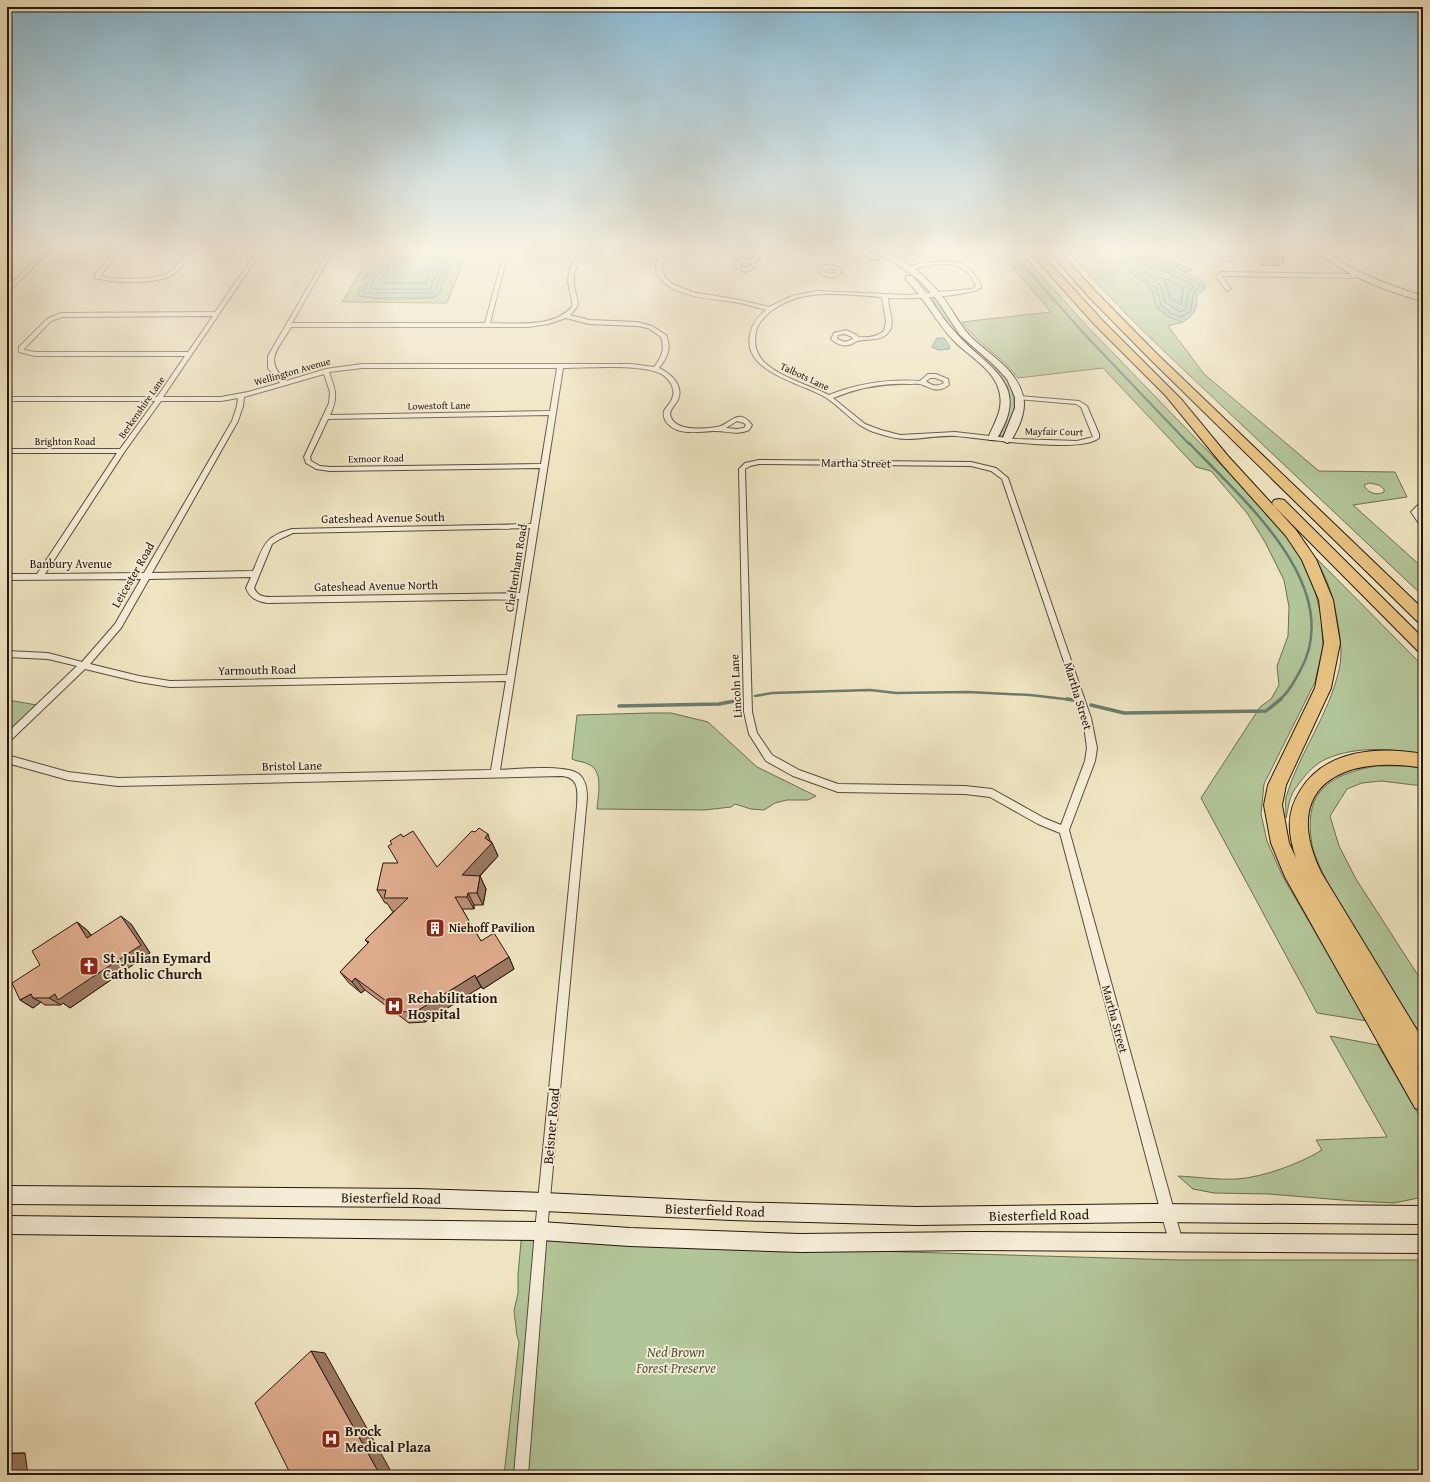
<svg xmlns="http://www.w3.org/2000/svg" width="1430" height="1482" font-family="'Gentium Book Plus',serif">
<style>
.green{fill:#b2c598;stroke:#6b6e52;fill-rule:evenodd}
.water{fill:#9abfae;stroke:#6b7c6e}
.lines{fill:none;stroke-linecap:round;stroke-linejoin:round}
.shore{stroke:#5f6c5e;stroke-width:1}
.stream-far2{stroke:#6b7c6e;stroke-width:2}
.stream-far1{stroke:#6b7c6e;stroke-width:2.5}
.stream{stroke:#6b7c6e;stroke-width:3.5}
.street-casing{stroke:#574b3a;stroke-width:2}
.secondary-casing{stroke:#24180d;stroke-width:2}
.highway-casing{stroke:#24180d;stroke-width:2}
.street{fill:#f5edd7;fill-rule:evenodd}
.secondary{fill:#f5edd7;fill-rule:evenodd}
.highway{fill:#e8c280;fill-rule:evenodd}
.wall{fill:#bf9378;stroke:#24180d}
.shaded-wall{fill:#9b7862;stroke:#24180d}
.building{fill:#deab8c;stroke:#24180d}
.labels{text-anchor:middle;stroke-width:3.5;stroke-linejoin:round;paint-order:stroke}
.far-street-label{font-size:10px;fill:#24180d;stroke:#f5edd7}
.street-label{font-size:12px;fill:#24180d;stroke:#f5edd7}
.poi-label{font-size:12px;font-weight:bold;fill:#24180d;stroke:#f5edd7;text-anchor:start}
.near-poi-label{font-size:14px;font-weight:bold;fill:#24180d;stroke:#f5edd7;text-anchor:start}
.near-street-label{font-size:14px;fill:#24180d;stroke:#f5edd7}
.near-park-label{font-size:14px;font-style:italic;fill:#56553e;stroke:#f5edd7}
</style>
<rect width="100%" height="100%" fill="#efe4c1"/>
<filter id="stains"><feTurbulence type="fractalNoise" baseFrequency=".005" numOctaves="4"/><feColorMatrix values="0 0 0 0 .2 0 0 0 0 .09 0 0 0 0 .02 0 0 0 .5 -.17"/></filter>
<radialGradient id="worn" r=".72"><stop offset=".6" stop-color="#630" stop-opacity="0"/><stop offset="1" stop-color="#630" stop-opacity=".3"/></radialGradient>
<!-- green -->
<path class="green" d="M373 249H379L358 294C371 302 416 298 433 298L437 296 456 249H468L447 303 342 302 365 265Z
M1001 249H1018L1086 325 1235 479 1278 526 1300 555 1313 583 1321 615 1323 646 1315 682 1264 784 1261 814 1267 841 1283 877 1367 1021 1317 1013 1201 798 1260 707 1271 699 1279 685 1277 666 1288 636 1289 607 1284 580 1265 542 1247 513 1211 471 1196 467 1103 368 1018 378C1002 356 977 344 962 322L1051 312 1000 253 1003 252Z
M1065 249H1095L1104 260 1120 259 1113 251H1160L1157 254 1160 257 1193 270 1187 272C1170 261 1143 251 1124 258L1139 278 1153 291 1155 302 1158 309 1183 322 1168 326 1204 374 1319 471 1395 472 1407 497 1353 505 1423 568V596L1169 356 1128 316ZM1369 483 1379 485 1384 489V492C1377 496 1367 493 1364 485Z
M932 297H935L1007 378C1017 401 1017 415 1003 436L999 435C1003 425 1009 417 1010 406 1013 375 982 361 964 342 954 332 936 310 932 297Z
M1312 554 1423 666V755C1393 748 1355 746 1326 759 1312 765 1301 780 1293 792 1289 799 1288 810 1286 818 1286 812 1285 803 1286 797 1299 753 1329 715 1339 670 1343 653 1340 636 1337 619 1333 595 1326 574 1312 554Z
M7 700 37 705 7 733Z
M651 713H671L708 722 757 767 816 796 808 800H787L775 803 764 810 751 809 735 804 731 807 704 810 597 809C598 795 604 770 588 764 583 761 577 762 572 759L577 715Z
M1376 766H1409L1423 769V786L1381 781 1362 783 1347 789 1330 816 1339 846 1356 879 1423 983V1029L1413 1027C1393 994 1374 960 1354 927 1339 902 1322 877 1313 849 1309 832 1308 807 1319 793 1333 775 1356 770 1376 766Z
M1330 1036 1378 1045 1423 1122V1197L1394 1203 1354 1201 1269 1194 1214 1193 1193 1189 1178 1176C1198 1177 1218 1180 1237 1179 1264 1177 1299 1164 1322 1150L1316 1140 1387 1137Z
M522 1231 736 1247 1178 1260H1423V1475H504L519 1342 517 1336 514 1311 518 1293V1275Z"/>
<!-- water -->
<path class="water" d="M379 249H456L439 294 435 297 377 298 358 296 359 290 371 269Z
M1141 255 1171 264 1187 273 1198 277 1205 285 1204 290 1197 295C1197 310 1196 313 1183 322L1169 317C1166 313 1160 311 1157 307 1153 300 1156 292 1149 286 1141 278 1129 273 1122 264L1124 258Z
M937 338H944L950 347 949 349 939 350 932 347Z"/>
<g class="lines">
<!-- shore -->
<path class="shore" d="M382 249 374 271 363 291 364 293H434L452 249
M387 249 379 273 370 287 371 289H430L447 249
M393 249 392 256 381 281 382 283H426L441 249
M1135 259C1159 264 1175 271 1197 282L1200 285 1193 294 1191 311 1181 317 1172 314 1162 306 1156 288 1127 264 1128 261Z
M1143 265 1156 268 1192 284 1193 287 1188 293 1186 309 1180 312 1165 302 1160 285 1141 268Z
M1166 279 1175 282 1183 288 1181 305 1170 298 1165 281Z"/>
<!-- stream-far2 -->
<path class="stream-far2" d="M1009 249 1087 337 1189 444"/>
<!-- stream-far1 -->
<path class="stream-far1" d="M1189 443C1241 498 1347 587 1300 671 1294 681 1289 693 1279 700
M755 696 772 693 870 690 896 693 968 692 1030 695 1073 700
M738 700H740"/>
<!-- stream -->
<path class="stream" d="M1067 699 1073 700
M1091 705 1124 713 1266 711 1281 699
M619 706 719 704 740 700"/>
<defs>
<path id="street" d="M47 249H52L7 293V288Z
M117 249H122L100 276C113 280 157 280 168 273 177 268 183 257 188 249H193C187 258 181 270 172 275 156 285 112 283 95 278L96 273Z
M259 249H263L163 397H221L248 392 280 383 268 368V356L330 249H334L292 323H485L505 249H509L490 323C517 323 553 328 572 307 573 300 570 294 569 287 566 275 572 262 579 253L574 249 585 251 596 249 591 252 583 254C577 262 573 273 574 284 575 299 584 302 570 315L589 320 637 322 652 326 666 335C672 348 667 358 659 368 671 374 684 385 678 400 675 405 671 408 670 414 673 432 703 429 717 427 730 425 738 406 752 425L749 430C737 436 726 430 713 431 697 432 674 436 665 420 664 417 663 415 664 411 666 407 669 405 671 401 677 391 671 381 663 375 644 363 586 368 563 368L500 770C517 769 569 764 580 775 586 781 587 790 587 798L547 1231 528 1475H514L535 1231 577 806C578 791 579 776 560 776L118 786 68 780 7 763V755L68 772 118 778 491 770 506 681 170 687 139 682 85 669 10 741 7 743V733L77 666 48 659 7 657V651L48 653 82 662 115 624 141 579 7 580V574H37L117 453H7V449H120L155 401H7V397H157L185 356H35L19 352V347L47 319 61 313 215 312ZM213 316 188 352H35L24 350 25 348 51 321 62 317ZM566 318 589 324 637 326 648 328 661 337C665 349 662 357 654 367L631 364H362L326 369 286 381C263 359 278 350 291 327H528L548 324ZM362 368H557L550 411 330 415C338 397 336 391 329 372ZM324 374 330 392 329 403 304 457 306 463 316 469 330 471 540 468 531 524 292 529C263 537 264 546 253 571L152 573 238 421 243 406 244 397ZM238 398 237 406 232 421 144 573 45 574 125 451 161 401H221ZM549 415 541 464 330 467 320 466 311 461 310 457 328 419ZM737 421 744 423 746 425 744 428 737 429 726 428ZM530 528 520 593 270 597C262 597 257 595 254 588L272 544 280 539 293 533ZM251 577 246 588C250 598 256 601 267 603L519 599 507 675 170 681 139 676 90 664 121 628 149 579Z
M664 249H668L663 261 662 269 665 277 671 283 692 292 740 300 769 307 792 296 817 291 907 295 972 289 976 286C964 255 934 264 908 270L905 268C916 262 948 259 960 263 967 265 972 272 976 277 979 281 981 284 981 288 963 297 909 299 888 298 888 307 894 320 891 328 885 343 867 338 858 341 856 341 854 343 852 344 845 347 838 345 832 340L831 339 834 333 846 330 857 335 858 337C868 338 876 337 884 331L886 322 882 297C845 295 802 286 770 312 764 317 758 323 756 331 754 343 755 352 764 362 781 378 809 385 829 395 859 383 888 379 920 381L928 374H936L948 379 949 385C938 393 933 389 923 385 919 383 912 384 907 384 881 383 858 388 833 398L865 424 881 430 900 435 955 432 1016 439 1077 441 1093 437 1081 407 1076 404 1017 399V397L1019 396 1079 401 1087 406 1099 434V438C1080 454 983 438 955 436 939 435 923 439 907 439 897 439 886 436 877 433 855 427 844 409 825 397 802 383 742 372 750 335 752 324 757 317 766 310 755 307 745 304 735 302 713 299 662 297 656 269 655 262 660 255 664 249ZM845 334 852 337 853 339 845 342 837 339 838 335ZM930 378H935L943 381 944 383C937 387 932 386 926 381Z
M761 249H766L755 262 757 267 745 272 733 266 735 262 744 259 751 260ZM744 263H750L752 265 745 268 739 265Z
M827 265 838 267 843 272 833 278 822 275 818 270ZM828 269H834L837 272 832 274 826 273 824 270Z
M1360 272 1362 273V275L1353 278 1223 276 1222 277 1231 289 1228 291 1226 290 1216 277 1221 272 1353 274Z
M759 460 971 462 996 468 1008 478 1091 718 1097 748 1095 761 1069 830 1183 1243 1181 1248 1176 1250 1171 1248 1161 1213 1060 833 1038 824 990 797 965 794 838 792 793 776 766 761 749 734 744 712 739 469 745 463ZM759 464 971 466 991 471 1002 479 1083 718 1087 748 1085 761 1061 825 1044 818 992 789 965 786 838 784 799 770 772 755 757 733 752 712 745 469 750 466Z
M1421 502H1423V508L1419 512 1423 518V525H1420L1411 512Z"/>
<path id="secondary" d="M851 249H861L882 258 878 260H875Z
M867 249C894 249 927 276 942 296 952 309 959 324 970 336 989 355 1016 368 1023 396 1027 411 1018 430 1010 442L1007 443 1002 440 1015 408V397L1007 379 995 366 960 335 937 300 919 280 895 263Z
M1316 249C1327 249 1332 255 1340 261 1366 277 1395 287 1423 296V301C1393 294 1337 273 1316 249Z
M906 276H912L918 283C931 298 941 317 955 332 987 369 1033 382 996 440H990L988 438C994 424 1003 410 1000 395 997 372 973 359 957 344 937 325 926 299 906 280Z
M7 1186 418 1189 544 1193 731 1202 917 1207 1154 1204 1423 1206V1224L1154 1222 917 1225 731 1220 544 1211 418 1207 7 1204Z
M7 1216 541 1222 630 1228 801 1234 972 1232 1423 1235V1253L972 1250 801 1252 630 1246 541 1240 7 1234Z"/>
<path id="highway" d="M1027 249H1037L1103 321 1181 399 1228 456 1296 530 1316 559 1333 600 1340 643 1331 688 1286 785 1282 805 1289 843 1296 858C1288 834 1286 813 1300 791 1325 749 1380 746 1423 754V768C1344 754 1278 786 1322 874L1423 1040V1071L1417 1069 1423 1078V1111L1415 1108 1285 877 1271 843 1264 805 1268 785 1315 688 1324 643 1319 600 1302 560 1286 536 1220 462 1166 396 1095 325Z
M1047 249H1057L1096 292 1157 354 1423 609V623L1418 622 1149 358 1088 296Z
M1279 499 1284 500 1423 638V653L1418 651 1274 506 1272 503 1274 500Z"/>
</defs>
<!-- street casing -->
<use href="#street" class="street-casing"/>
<!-- secondary casing -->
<use href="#secondary" class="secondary-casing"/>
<!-- highway casing -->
<use href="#highway" class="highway-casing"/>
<!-- street -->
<use href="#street" class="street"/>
<!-- secondary -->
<use href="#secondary" class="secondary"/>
<!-- highway -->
<use href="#highway" class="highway"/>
</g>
<!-- wall -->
<path class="wall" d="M1212 249H1226L1232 257 1230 262 1219 261 1211 250Z
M1255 249H1277L1285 258 1281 265H1261L1252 254Z
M1389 249H1423V251L1390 250Z
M403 837 437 867 491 841 492 843 498 856 480 876 486 889 483 905H474V909H462L481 941 509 957 514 969 483 989 481 987 425 1022 409 1023 365 990 361 993 349 983 340 972 368 943 365 940 394 911H392L387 903H385L377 890 398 863Z
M77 922 88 931 91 935 131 924 150 953 70 1008 63 1003 61 1005H45L41 1002 33 1008 20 1000 40 965Z
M7 1453H25L7 1475Z"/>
<!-- shaded-wall -->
<path class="shaded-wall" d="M488 834 491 844 492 843 498 856 468 888 462 875 485 838Z
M480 876 486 889 483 905 477 893Z
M468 893 474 905V909L467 897Z
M121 916 131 924 150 953 70 1008 63 1003 61 1005 49 998 55 994Z
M77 922 88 931 97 946 87 938Z
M509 957 514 969 483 989 476 978Z
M475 975 481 987 425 1022 417 1011Z
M355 978 365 990 361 993 352 982Z
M31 994 33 998 41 1002 33 1008 20 1000Z
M311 1351 325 1353 393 1475H380Z
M25 1453 28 1475H7V1454Z"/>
<!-- building -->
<path class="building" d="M1216 249H1226L1232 257H1221Z
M1257 249H1277L1285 258H1264Z
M479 828 488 834 485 838 492 843 462 875 480 876 477 893H468L467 897H455L481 941 494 933 509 957 476 978 475 975 417 1011 401 1012 355 978 352 982 340 972 369 942 365 940 408 898H384L386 890H377L383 863H398L388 846 392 844 390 841 401 834 403 837 413 831 437 867 472 831 475 832Z
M121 916 141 945 58 1000 55 994 49 998H33L31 994 20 1000 12 983 40 965 32 951 77 922 87 938Z
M311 1351 380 1475H291L255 1403Z"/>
<!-- sky -->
<linearGradient id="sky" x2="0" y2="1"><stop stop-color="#89b8d1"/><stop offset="0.55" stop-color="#f8f3e3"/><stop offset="1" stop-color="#f8f3e3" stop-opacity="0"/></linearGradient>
<rect width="1430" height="456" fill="url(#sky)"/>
<!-- icons -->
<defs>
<symbol id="building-square" viewBox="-11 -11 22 22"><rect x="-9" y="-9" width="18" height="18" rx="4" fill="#8f2418" stroke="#f5edd7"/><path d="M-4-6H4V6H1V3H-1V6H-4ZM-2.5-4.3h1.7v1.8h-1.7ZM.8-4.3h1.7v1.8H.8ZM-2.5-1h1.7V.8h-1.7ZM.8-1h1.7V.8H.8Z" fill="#fff"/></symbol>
<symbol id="church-square" viewBox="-11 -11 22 22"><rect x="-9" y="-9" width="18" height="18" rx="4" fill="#8f2418" stroke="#f5edd7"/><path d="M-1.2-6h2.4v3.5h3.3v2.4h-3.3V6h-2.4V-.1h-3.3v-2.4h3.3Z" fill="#fff"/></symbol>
<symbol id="hospital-square" viewBox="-11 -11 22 22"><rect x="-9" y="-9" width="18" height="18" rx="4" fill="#8f2418" stroke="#f5edd7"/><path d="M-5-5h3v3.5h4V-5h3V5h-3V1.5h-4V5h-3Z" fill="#fff"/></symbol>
</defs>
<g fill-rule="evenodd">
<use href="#building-square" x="424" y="917" width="22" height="22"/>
<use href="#church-square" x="78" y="955" width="22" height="22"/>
<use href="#hospital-square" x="383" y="995" width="22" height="22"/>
<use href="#hospital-square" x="320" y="1428" width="22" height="22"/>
</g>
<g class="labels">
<!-- far-street labels -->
<g class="far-street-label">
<text transform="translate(292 371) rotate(-16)" y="4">Wellington Avenue</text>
<text transform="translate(805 376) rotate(25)" y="4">Talbots Lane</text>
<text transform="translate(439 405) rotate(-1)" y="4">Lowestoft Lane</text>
<text transform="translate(141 407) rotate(-55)" y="4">Berkenshire Lane</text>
<text transform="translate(1054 431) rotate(1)" y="4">Mayfair Court</text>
<text x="65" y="445">Brighton Road</text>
<text transform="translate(376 458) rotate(-1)" y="4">Exmoor Road</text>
</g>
<!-- street labels -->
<g class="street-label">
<text transform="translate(856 463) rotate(1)" y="4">Martha Street</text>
<text transform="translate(383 518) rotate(-1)" y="4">Gateshead Avenue South</text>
<text x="71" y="568">Banbury Avenue</text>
<text transform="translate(516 568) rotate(-81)" y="4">Cheltenham Road</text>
<text transform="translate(133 575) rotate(-60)" y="4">Leicester Road</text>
<text transform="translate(376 586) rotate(-1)" y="4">Gateshead Avenue North</text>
<text transform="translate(257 670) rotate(-1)" y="4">Yarmouth Road</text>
<text transform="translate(736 686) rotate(-93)" y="4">Lincoln Lane</text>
<text transform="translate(1078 696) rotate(73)" y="4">Martha Street</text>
<text transform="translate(292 766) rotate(-1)" y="4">Bristol Lane</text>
<text transform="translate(1115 1019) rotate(75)" y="4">Martha Street</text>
</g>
<!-- poi labels -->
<g class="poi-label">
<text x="449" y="932">Niehoff Pavilion</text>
</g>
<!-- near-poi labels -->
<g class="near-poi-label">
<text x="103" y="963">St. Julian Eymard<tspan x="103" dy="16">Catholic Church</tspan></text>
<text x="408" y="1003">Rehabilitation<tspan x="408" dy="16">Hospital</tspan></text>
<text x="345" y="1436">Brock<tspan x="345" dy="16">Medical Plaza</tspan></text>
</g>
<!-- near-street labels -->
<g class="near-street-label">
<text transform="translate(551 1126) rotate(-85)" y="5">Beisner Road</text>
<text transform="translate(391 1198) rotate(1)" y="5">Biesterfield Road</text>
<text transform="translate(715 1210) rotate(2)" y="5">Biesterfield Road</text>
<text transform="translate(1039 1215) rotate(-1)" y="5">Biesterfield Road</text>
</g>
<!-- near-park labels -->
<g class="near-park-label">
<text x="676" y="1357">Ned Brown<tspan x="676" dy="16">Forest Preserve</tspan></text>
</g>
</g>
<!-- margin -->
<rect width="1430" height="1482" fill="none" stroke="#efe4c1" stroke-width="24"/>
<rect x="8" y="8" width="1414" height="1466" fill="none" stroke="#24180d" stroke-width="2"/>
<rect x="12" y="12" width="1406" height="1458" fill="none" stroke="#24180d"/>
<rect width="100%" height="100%" filter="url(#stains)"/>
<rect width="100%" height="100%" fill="url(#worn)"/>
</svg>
